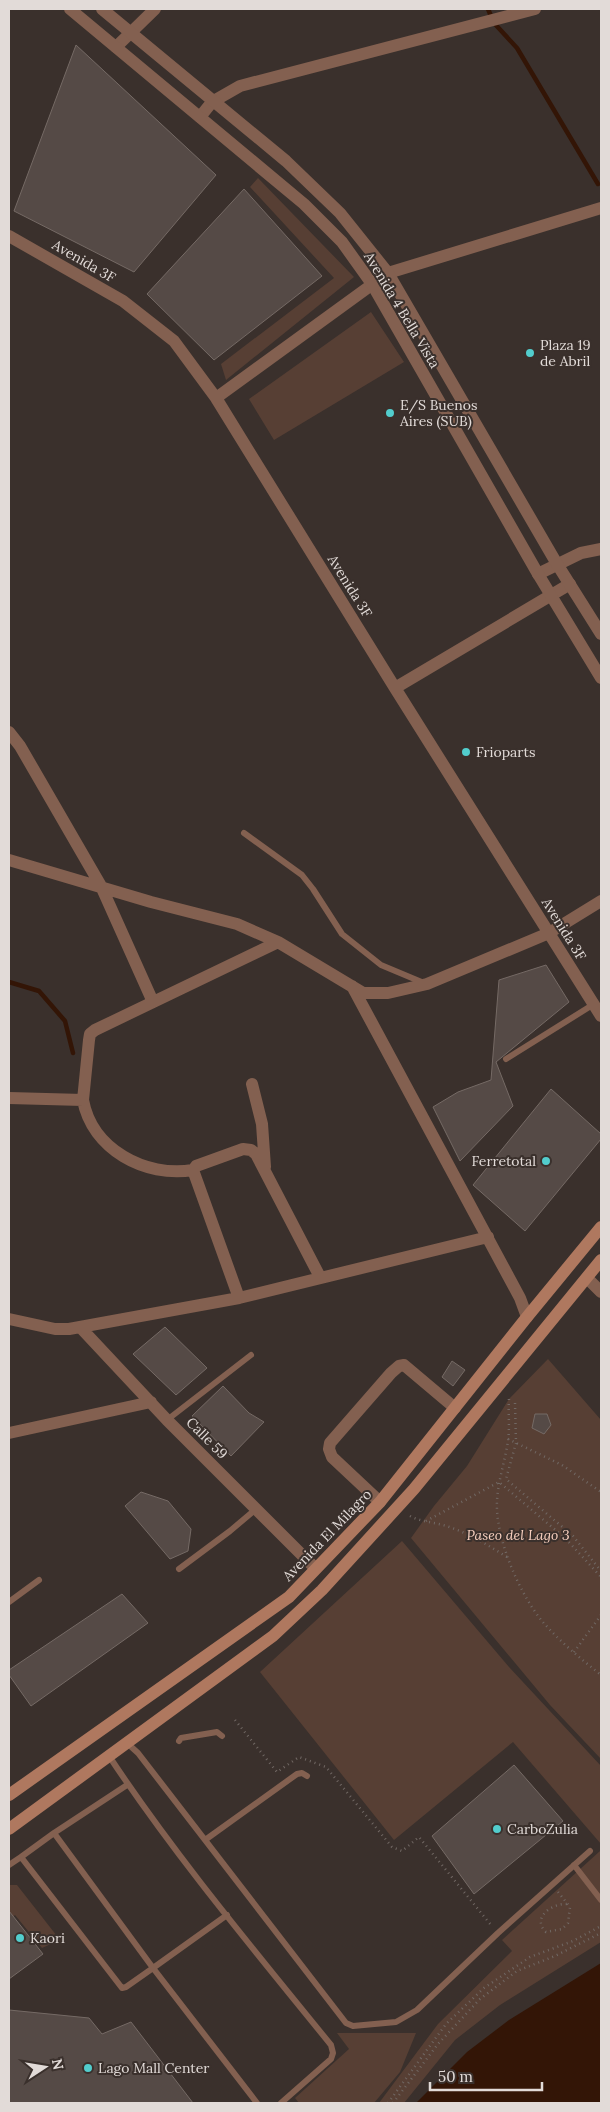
<svg xmlns="http://www.w3.org/2000/svg" width="610" height="2112" font-family="Lora,serif">
<style>
.green{fill:#573f34}
.water{fill:#331506}
.lines{fill:none;stroke-linecap:round;stroke-linejoin:round}
.stream{stroke:#331506;stroke-width:4.5}
.building{fill:#554a46;stroke:#756a65}
.path{stroke:#716864;stroke-width:2.5;stroke-dasharray:1 4;stroke-linecap:butt}
.service{stroke:#836050;stroke-width:6}
.minor{stroke:#836050;stroke-width:12}
.tertiary{stroke:#836050;stroke-width:12}
.secondary{stroke:#af785f;stroke-width:12}
.poi-dot{fill:#52cdcd;stroke:#3a302c;stroke-width:2}
.labels{text-anchor:middle;stroke-width:4;stroke-linejoin:round;paint-order:stroke}
.street-label{font-size:14px;fill:#e2dbd8;stroke:#3a302c}
.poi-label{font-size:14px;fill:#e2dbd8;stroke:#3a302c;text-anchor:start}
.park-label{font-size:14px;font-style:italic;fill:#f8d0bf;stroke:#3a302c}
</style>
<rect width="100%" height="100%" fill="#3a302c"/>
<!-- green -->
<path class="green" d="M258 178 354 277 226 380 221 364 334 278 250 187Z
M371 312 404 362 274 440 249 399Z
M548 1359 601 1420V1759L550 1705 411 1538 434 1506 467 1466 509 1399Z
M402 1541 509 1667 601 1766V1844L513 1742 394 1840 260 1672Z
M600 1851 601 1853V1942L500 2005 455 2040 404 2103H379L438 2024 512 1951 502 1940Z
M9 1885H17L64 1945 53 1943 42 1948 15 1915 9 1920Z
M337 2033H416L400 2072 374 2103H299L295 2098 349 2049Z"/>
<!-- water -->
<path class="water" d="M601 1963V2103H416L467 2052 509 2020Z"/>
<g class="lines">
<!-- stream -->
<path class="stream" d="M488 9 494 23 517 48 598 184
M9 982 39 991 65 1021 73 1053"/>
</g>
<!-- building -->
<path class="building" d="M76 45 216 175 134 272 14 211Z
M244 189 322 276 214 360 147 294Z
M546 965 569 1002 496 1062 513 1106 460 1161 433 1107 458 1092 491 1080 499 980Z
M551 1089 601 1134V1139L525 1231 473 1185Z
M165 1327 207 1368 176 1395 133 1354Z
M452 1361 465 1370 453 1386 442 1377Z
M223 1386 249 1413 264 1422 231 1456 192 1416Z
M535 1414H547L551 1425 544 1434 532 1428Z
M141 1492 168 1501 191 1529 188 1551 170 1559 125 1506Z
M122 1594 148 1623 31 1706 9 1675V1670Z
M514 1765 563 1821 474 1894 432 1836Z
M9 1911 43 1954 9 1979Z
M9 2010 89 2018 102 2034 131 2022 193 2103H9Z"/>
<g class="lines">
<!-- path -->
<path class="path" d="M509 1399C508 1413 510 1427 508 1441 505 1461 498 1481 497 1501 495 1537 519 1593 542 1621 559 1641 580 1658 601 1675
M515 1403 516 1443 506 1479 573 1536 601 1571
M508 1439 562 1465 601 1492
M410 1516C423 1523 438 1522 452 1528 472 1535 489 1546 507 1557
M426 1521 499 1482 566 1539 601 1577
M574 1652 601 1615
M235 1720 277 1772 299 1757 326 1767 392 1847 402 1851 419 1837 491 1925
M558 1892 570 1907 568 1923 562 1929 546 1932C531 1918 552 1903 567 1904
M388 2103 446 2024 484 1988 530 1957 573 1941 601 1926
M393 2103 438 2044 480 1999 517 1971 555 1956 601 1933"/>
<!-- service -->
<path class="service" d="M244 833 302 875 313 889 342 934 381 965 424 983
M506 1059 594 1004
M167 1420 251 1355
M179 1569 230 1531 256 1509
M9 1602 39 1580
M179 1741 181 1738 217 1732 222 1736
M127 1743 138 1753 346 2023 353 2026 396 2022 417 2010 498 1933 590 1851
M109 1756C176 1857 255 1951 331 2045L333 2053 331 2059 281 2103
M54 1833 127 1785
M205 1840 297 1774 302 1773 307 1776
M21 1857 54 1833 153 1968 227 1915
M9 1865 21 1857 122 1988 126 1987 153 1968 257 2103
M574 1865 601 1900"/>
<!-- minor -->
<path class="minor" d="M116 47 155 9
M200 117 212 102 240 86 535 9
M9 236 123 301 174 341 216 398 395 688 601 1016
M216 398 388 273 601 208
M538 574 581 553 601 549
M395 688 570 584
M9 732 20 746 101 886 153 1002
M9 860 151 902 237 924 278 942 363 993H388L427 984 549 933 601 901
M352 986 520 1298 527 1317
M252 1084 262 1124 265 1167
M9 1098 83 1100 89 1040 90 1034 95 1030 278 942
M83 1100C92 1149 145 1178 193 1170
M587 1278 601 1292
M239 1298 193 1170 196 1166 243 1149 251 1150 256 1154 320 1277
M9 1319 55 1329H69L239 1298 488 1237
M80 1327 167 1420 315 1568
M9 1433 151 1402
M380 1502 332 1457 329 1449 330 1443 391 1373 399 1366 404 1365 455 1408"/>
<!-- tertiary -->
<path class="tertiary" d="M70 9 304 204 342 242 372 284 538 574 601 678
M102 9 286 161 340 213 388 273 557 564 601 634"/>
<!-- secondary -->
<path class="secondary" d="M9 1795 289 1597 380 1502 527 1317 601 1227
M9 1829 273 1636 322 1590 414 1489 601 1260"/>
</g>
<!-- markers -->
<g class="poi-dot">
<circle cx="530" cy="353" r="5"/>
<circle cx="390" cy="413" r="5"/>
<circle cx="466" cy="752" r="5"/>
<circle cx="546" cy="1161" r="5"/>
<circle cx="497" cy="1829" r="5"/>
<circle cx="20" cy="1938" r="5"/>
<circle cx="88" cy="2068" r="5"/>
</g>
<g class="labels">
<!-- street labels -->
<g class="street-label">
<text transform="translate(84 261) rotate(30)" y="5">Avenida 3F</text>
<text transform="translate(402 310) rotate(59)" y="5">Avenida 4 Bella Vista</text>
<text transform="translate(350 586) rotate(58)" y="5">Avenida 3F</text>
<text transform="translate(564 929) rotate(58)" y="5">Avenida 3F</text>
<text transform="translate(207 1438) rotate(45)" y="5">Calle 59</text>
<text transform="translate(327 1535) rotate(-46)" y="5">Avenida El Milagro</text>
</g>
<!-- poi labels -->
<g class="poi-label">
<text x="540" y="350">Plaza 19<tspan x="540" dy="16">de Abril</tspan></text>
<text x="400" y="410">E/S Buenos<tspan x="400" dy="16">Aires (SUB)</tspan></text>
<text x="476" y="757">Frioparts</text>
<text x="536" y="1166" text-anchor="end">Ferretotal</text>
<text x="507" y="1834">CarboZulia</text>
<text x="30" y="1943">Kaori</text>
<text x="98" y="2073">Lago Mall Center</text>
</g>
<!-- park labels -->
<g class="park-label">
<text x="518" y="1540">Paseo del Lago 3</text>
</g>
</g>
<!-- border -->
<rect width="610" height="2112" fill="none" stroke="#e2dbd8" stroke-width="20"/>
<!-- north arrow -->
<g transform="translate(45 2067) rotate(78)" stroke="#3a302c" stroke-width="4" paint-order="stroke">
<path d="M0-4L9 19L0 12L-9 19Z" fill="#e2dbd8"/>
<text y="-8" font-size="14" font-weight="bold" text-anchor="middle" fill="#e2dbd8">N</text>
</g>
<!-- scale -->
<path d="M430 2082v8h112v-8" fill="none" stroke="#e2dbd8" stroke-width="2.5"/>
<text x="438" y="2082" font-size="15" fill="#e2dbd8" stroke="#3a302c" stroke-width="4" paint-order="stroke">50 m</text>
</svg>
